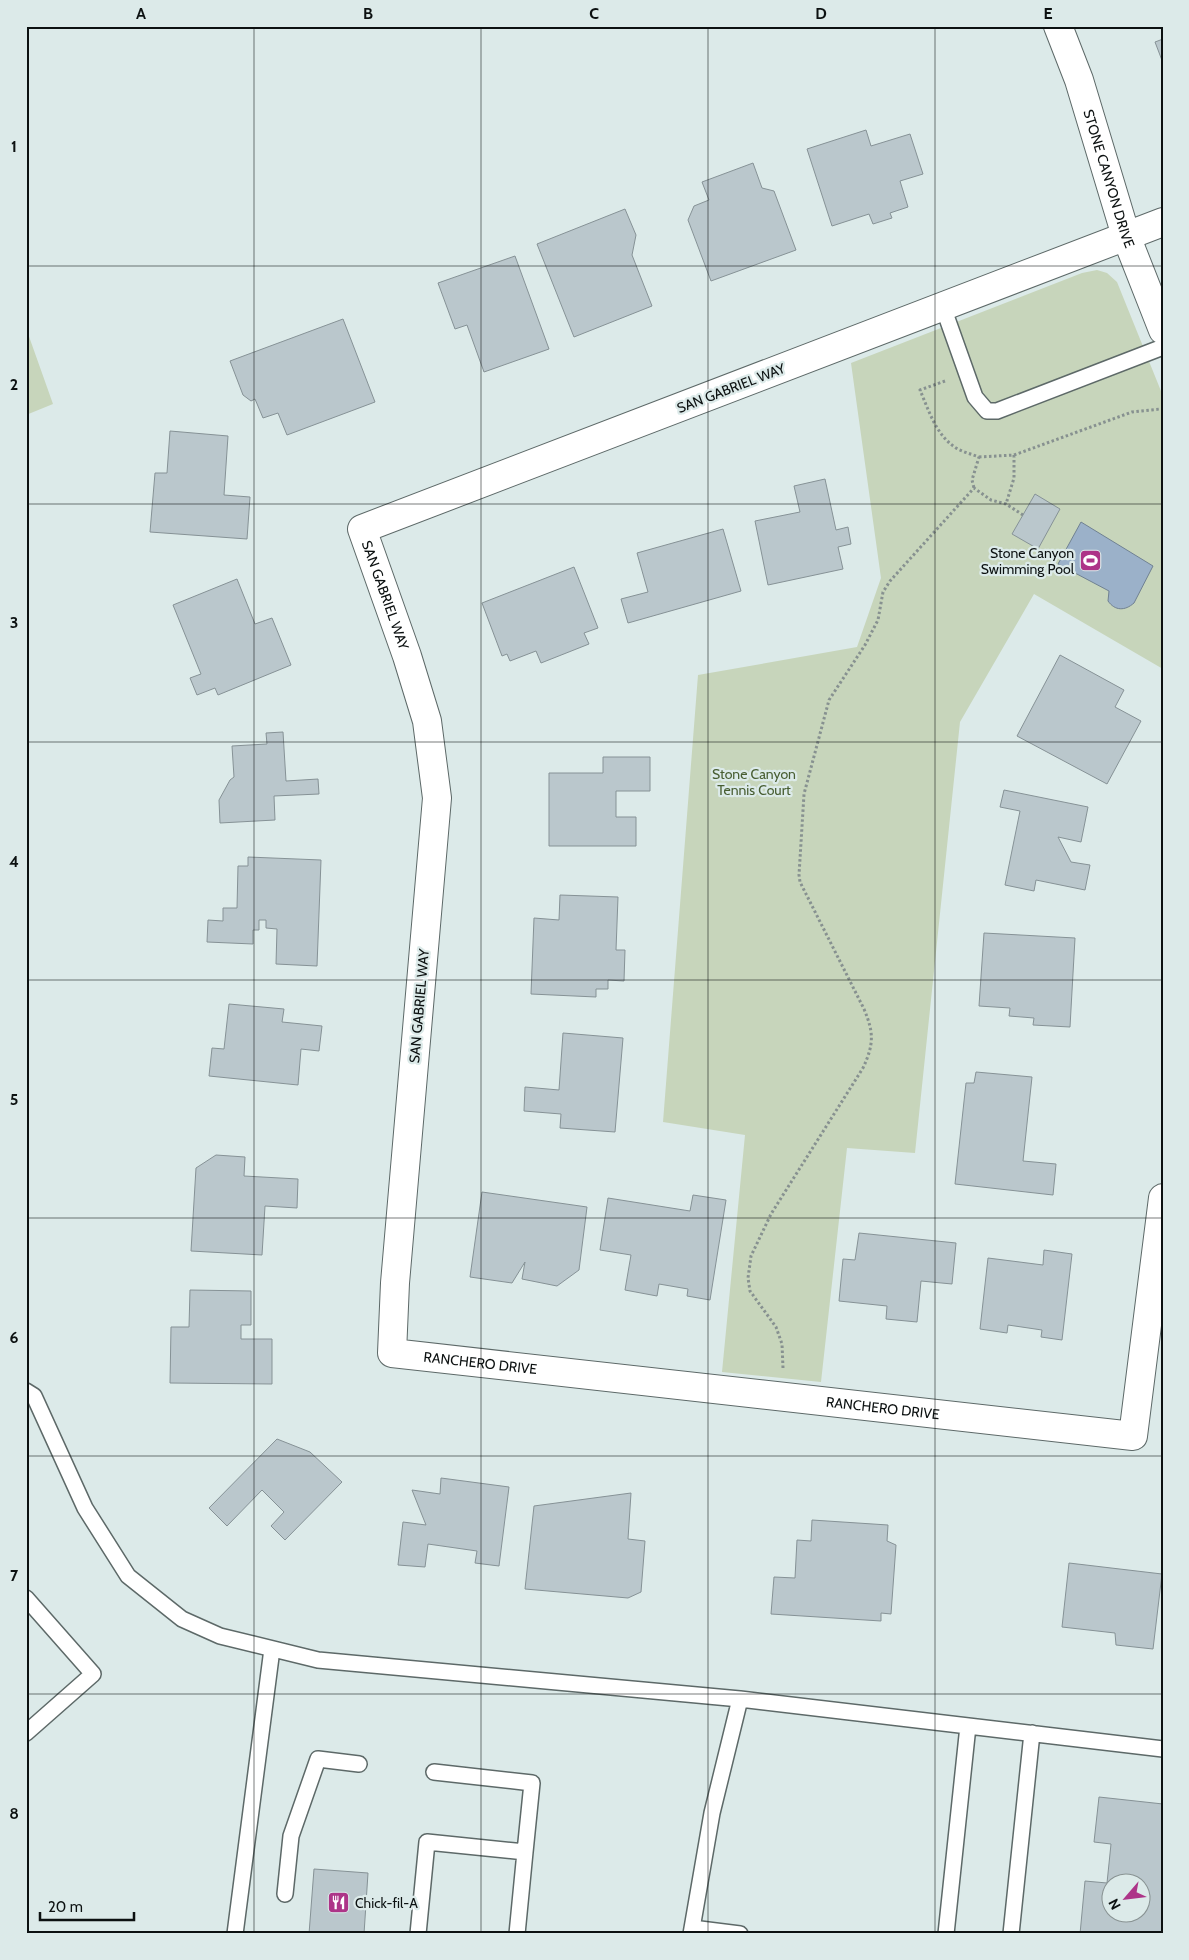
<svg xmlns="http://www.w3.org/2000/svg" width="1189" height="1960" font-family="Cabin,sans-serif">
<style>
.green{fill:#c7d5bb}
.water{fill:#9bb1c9;stroke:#708192}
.building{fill:#bac7cc;stroke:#869296;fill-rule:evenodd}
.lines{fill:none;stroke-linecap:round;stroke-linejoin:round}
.lane-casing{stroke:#5d6968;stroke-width:18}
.street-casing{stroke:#5d6968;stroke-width:30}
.path{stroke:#879190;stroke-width:3;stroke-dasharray:2.5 2.5;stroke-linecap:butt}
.lane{stroke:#fff;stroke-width:15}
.street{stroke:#fff;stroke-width:28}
.grid{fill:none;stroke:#0c1111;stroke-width:1;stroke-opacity:0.55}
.labels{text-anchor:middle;stroke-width:4.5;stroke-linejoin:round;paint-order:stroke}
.street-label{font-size:14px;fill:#0c1111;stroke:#dceae9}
.poi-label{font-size:14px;fill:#0c1111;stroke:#dceae9;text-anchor:end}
.park-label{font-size:14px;fill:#485e32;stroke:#dceae9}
.neatline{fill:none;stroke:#0c1111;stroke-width:2}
.grid-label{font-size:16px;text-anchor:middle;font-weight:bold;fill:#0c1111}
</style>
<rect width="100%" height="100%" fill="#dceae9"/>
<!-- green -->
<path class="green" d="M1097 270 1107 273 1117 282 1163 396V669L1034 594 960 722 915 1153 847 1148 821 1382 722 1372 745 1135 663 1122 698 675 857 647 881 578 851 363 1082 273Z
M26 328 53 404 26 415Z"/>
<!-- water -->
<path class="water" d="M1081 522 1153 566 1134 603C1125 611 1115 611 1108 601L1109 591 1058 564Z"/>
<!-- building -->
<path class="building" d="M1163 39V63L1155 42Z
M866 130 871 146 910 134 923 174 900 181 908 207 890 213 892 218 873 224 869 214 832 226 807 149Z
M753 163 762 188 774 191 796 250 711 281 688 220 694 206 709 200 702 182Z
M625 209 636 235 632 255 652 306 574 337 537 244Z
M515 256 549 349 484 372 467 325 455 329 438 283Z
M343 319 375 402 287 435 278 413 263 418 255 399 251 401 243 395 230 361Z
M170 431 228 436 224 495 250 497 247 539 150 532 155 473H167Z
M825 479 836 530 848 527 851 544 838 547 843 569 768 585 755 521 800 512 794 486Z
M1035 494 1060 509 1038 549 1012 534Z
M723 529 741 591 628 623 621 599 648 592 637 553Z
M574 567 598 628 584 633 589 644 541 663 536 651 510 661 507 654 502 656 482 603Z
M237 579 255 624 272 618 291 665 218 695 215 688 197 695 190 678 201 674 173 605Z
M1060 655 1124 690 1115 707 1141 721 1107 784 1017 736Z
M283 732 286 781 318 779 319 794 274 796 275 820 220 823 219 800 230 780 234 777 232 746 267 744 266 733Z
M603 757H650V791H616V817H636V846H549V773H603Z
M1004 790 1088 807 1081 842 1058 837 1071 862 1090 865 1085 890 1036 880 1034 891 1005 885 1020 811 1000 807Z
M248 857 321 860 317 966 276 964 277 929 266 928V920H259V930H253V944L207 942 208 920 223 921V908H237L238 866H248Z
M560 895 618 897 616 950H625L624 981 608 980V989H596V997L531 994 534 918 559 920Z
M984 933 1075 938 1070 1027 1033 1025 1034 1018 1009 1016 1010 1008 979 1006Z
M229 1004 284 1009 282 1022 322 1026 319 1051 301 1049 298 1085 209 1076 212 1048 224 1049Z
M563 1033 623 1038 615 1132 560 1128 561 1114 524 1111 525 1087 559 1090Z
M976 1072 1032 1077 1023 1161 1056 1164 1053 1195 955 1184 966 1083H974Z
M216 1155 245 1157 244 1176 298 1179 297 1208 265 1206 262 1255 191 1251 196 1168Z
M482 1192 587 1207 579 1270 557 1286 522 1279 525 1262 512 1283 470 1277Z
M693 1195 726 1200 710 1300 687 1296 688 1289 659 1284 657 1296 625 1290 631 1255 600 1250 608 1198 690 1211Z
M859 1233 956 1243 952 1284 921 1281 917 1322 886 1319 887 1306 839 1301 843 1259 855 1260Z
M1044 1250 1072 1254 1062 1340 1041 1337 1042 1330 1008 1325 1007 1333 980 1329 988 1258 1043 1265Z
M190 1290 251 1291V1325H241V1339H272V1384L170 1383 171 1327H189Z
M277 1439 310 1452 342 1482 285 1540 271 1526 284 1512 262 1490 227 1526 209 1508Z
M441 1478 509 1487 499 1566 475 1563 477 1551 428 1544 425 1567 398 1565 403 1522 426 1525 412 1490 440 1494Z
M631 1493 628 1539 645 1541 641 1592 628 1598 525 1589 534 1506Z
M812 1520 888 1525 887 1541 896 1545 891 1614 881 1613V1621L771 1614 774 1577 795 1578 797 1540 811 1541Z
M1069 1563 1162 1574 1153 1649 1116 1645 1115 1633 1062 1627Z
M1099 1797 1163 1804V1934H1080L1085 1881 1107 1883 1111 1844 1094 1842ZM1112 1882H1142V1912H1112Z
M314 1869 368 1873 364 1934H309Z"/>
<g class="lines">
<defs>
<path id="lane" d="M943 307 975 397 987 411H997L1163 347
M26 1391 34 1396 85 1508 128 1576 182 1619 220 1636 318 1660 740 1699
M26 1598 93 1674 26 1733
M434 1772 532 1783 525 1852
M285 1894 291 1836 318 1759 359 1764
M692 1928 740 1934
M235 1934 272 1649
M418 1934 427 1842 525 1852 517 1934
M691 1934 712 1813 740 1699 1163 1749
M946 1934 968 1726
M1011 1934 1032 1733"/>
<g id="street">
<path id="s1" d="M1058 26 1079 80 1126 236 1163 330"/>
<path id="s2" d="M1163 222 362 529 407 656 427 721 437 798 395 1283 392 1353 1133 1436 1163 1198"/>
</g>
</defs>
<!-- lane casing -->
<use href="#lane" class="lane-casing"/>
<!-- street casing -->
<use href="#street" class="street-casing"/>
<!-- path -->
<path class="path" d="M945 381 920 390C929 411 936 435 956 448 963 452 971 454 979 457L972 480 974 488
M1014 455 1132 412 1160 409
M979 457 1014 455V478L1006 504
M783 1368 782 1344 776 1327 750 1291 748 1278 751 1256 771 1214 863 1068C874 1044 874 1033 864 1009L800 882 799 875 804 794 829 700 865 645 878 620 883 592 890 581 974 488 991 500 1006 504 1023 515"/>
<!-- lane -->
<use href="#lane" class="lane"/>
<!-- street -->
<use href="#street" class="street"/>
</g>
<!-- grid -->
<path class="grid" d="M254 26V1934M481 26V1934M708 26V1934M935 26V1934M26 266H1163M26 504H1163M26 742H1163M26 980H1163M26 1218H1163M26 1456H1163M26 1694H1163"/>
<!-- icons -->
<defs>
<symbol id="stadium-square" viewBox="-11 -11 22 22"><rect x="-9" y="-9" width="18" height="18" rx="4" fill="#ad3488" stroke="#dceae9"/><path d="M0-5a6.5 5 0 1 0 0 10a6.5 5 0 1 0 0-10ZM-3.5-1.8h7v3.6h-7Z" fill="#fff"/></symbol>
<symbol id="restaurant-square" viewBox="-11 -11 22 22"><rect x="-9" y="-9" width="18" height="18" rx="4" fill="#ad3488" stroke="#dceae9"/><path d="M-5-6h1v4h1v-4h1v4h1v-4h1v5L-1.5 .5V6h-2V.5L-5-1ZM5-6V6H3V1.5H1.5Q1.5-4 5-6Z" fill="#fff"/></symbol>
</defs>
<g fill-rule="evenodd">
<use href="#stadium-square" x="1078" y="548" width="25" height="25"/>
<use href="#restaurant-square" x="326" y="1890" width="25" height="25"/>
</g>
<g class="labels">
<!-- street labels -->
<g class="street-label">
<text dy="5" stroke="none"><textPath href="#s1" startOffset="161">STONE CANYON DRIVE</textPath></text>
<text transform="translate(731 388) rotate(-21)" y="5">SAN GABRIEL WAY</text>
<text dy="5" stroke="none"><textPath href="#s2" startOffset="928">SAN GABRIEL WAY</textPath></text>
<text transform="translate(419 1006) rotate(-85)" y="5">SAN GABRIEL WAY</text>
<text dy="5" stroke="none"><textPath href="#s2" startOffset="1784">RANCHERO DRIVE</textPath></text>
<text dy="5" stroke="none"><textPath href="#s2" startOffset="2189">RANCHERO DRIVE</textPath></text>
</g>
<!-- poi labels -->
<g class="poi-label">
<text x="1074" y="558">Stone Canyon<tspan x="1074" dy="16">Swimming Pool</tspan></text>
<text x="355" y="1908" text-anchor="start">Chick-fil-A</text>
</g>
<!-- park labels -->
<g class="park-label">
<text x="754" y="779">Stone Canyon<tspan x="754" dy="16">Tennis Court</tspan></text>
</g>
</g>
<!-- border -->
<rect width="1189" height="1960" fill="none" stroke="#dceae9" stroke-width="55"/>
<!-- north arrow -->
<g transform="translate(1126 1898) rotate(242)"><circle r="24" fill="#dceae9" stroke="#899393"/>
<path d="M0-4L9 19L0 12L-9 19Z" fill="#ad3488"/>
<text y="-8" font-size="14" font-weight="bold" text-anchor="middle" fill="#0c1111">N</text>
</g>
<!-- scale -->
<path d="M40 1912v8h94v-8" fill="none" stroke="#0c1111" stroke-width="2.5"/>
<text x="48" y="1912" font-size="15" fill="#0c1111" stroke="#dceae9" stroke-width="4" paint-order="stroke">20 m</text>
<rect x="28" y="28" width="1134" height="1904" class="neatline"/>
<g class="grid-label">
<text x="141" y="19">A</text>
<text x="368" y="19">B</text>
<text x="594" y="19">C</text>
<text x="821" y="19">D</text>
<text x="1048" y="19">E</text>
<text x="14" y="152">1</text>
<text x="14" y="390">2</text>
<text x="14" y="628">3</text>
<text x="14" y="867">4</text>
<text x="14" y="1105">5</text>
<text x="14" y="1343">6</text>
<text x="14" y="1581">7</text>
<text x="14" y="1819">8</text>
</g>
</svg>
